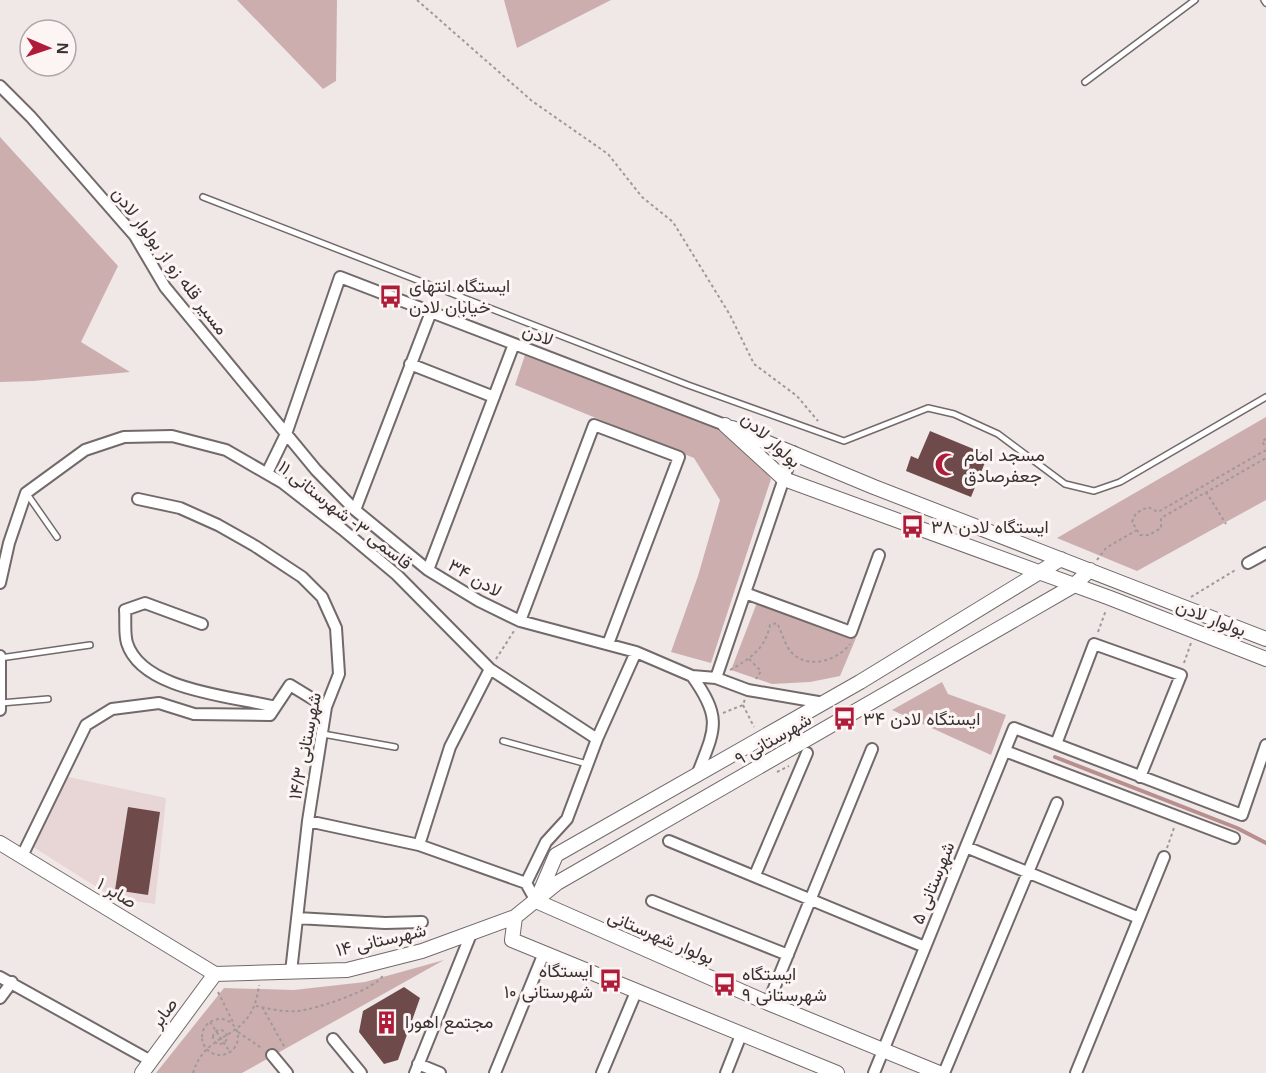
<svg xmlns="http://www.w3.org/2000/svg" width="1266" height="1073" font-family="Helvetica,Vazirmatn,sans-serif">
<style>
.built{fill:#e8d6d6}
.green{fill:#cdaeae}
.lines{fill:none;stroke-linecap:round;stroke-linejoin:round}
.stream{stroke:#b98e8f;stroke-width:4}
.building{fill:#6f4a4b}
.service-casing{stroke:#726a6a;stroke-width:8}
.minor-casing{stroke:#726a6a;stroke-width:14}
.tertiary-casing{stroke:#726a6a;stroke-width:16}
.path{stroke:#a09999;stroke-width:2;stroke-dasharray:3 3;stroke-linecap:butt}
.service{stroke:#fff;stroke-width:5}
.minor{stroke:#fff;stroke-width:10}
.tertiary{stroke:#fff;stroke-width:14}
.labels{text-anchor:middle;stroke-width:6;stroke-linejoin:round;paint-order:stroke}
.street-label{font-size:18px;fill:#373333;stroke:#fdf4f4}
.poi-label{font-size:18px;fill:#373333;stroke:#fdf4f4;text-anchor:start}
</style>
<rect width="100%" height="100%" fill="#f0e7e7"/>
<!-- built -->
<path class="built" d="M59 775 166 798 155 904 114 898 30 845 50 814Z"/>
<!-- green -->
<path class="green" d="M237 0H337L336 81 323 89Z
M504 0H611L517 48Z
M0 137 118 266 81 342 130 372 33 381 0 382Z
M526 352 700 418 745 447 771 479 711 663 671 652 698 576 720 500 694 458 515 385Z
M1266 417V500L1137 571 1057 538Z
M758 600 856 638 840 676 810 682 772 684 731 670Z
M942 682 948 694 1006 715 991 755 892 710Z
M444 960 242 1073H156L224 988 294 990 365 982Z"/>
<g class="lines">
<!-- stream -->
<path class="stream" d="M1055 757 1237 828 1266 843"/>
</g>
<!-- building -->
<path class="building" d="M930 431 988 455 971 497 906 471 911 456 918 459Z
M128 807 160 812 148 895 115 890Z
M404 987 420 998 398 1060 384 1064 359 1032 363 1011Z"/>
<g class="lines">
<defs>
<path id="service" d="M1264 0 1266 3
M1085 82 1195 0
M203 197 688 385 844 441 928 408 954 414 998 434 1065 484 1094 491 1120 482 1266 397
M27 494 57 537
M0 658 90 645
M1 703 48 699
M323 734 395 747
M503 741 587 764"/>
<path id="minor" d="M0 86 31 117 135 236 165 287 316 470 355 510 428 570 479 601 520 621 636 652 692 676 716 678 748 690 824 703
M410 364 494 397
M267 473 286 434 340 277 725 425
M138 499 180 508 218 525 255 546 302 577 322 597 336 628 339 674 326 707 308 821 291 972
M355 510 431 312
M1248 563 1266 553
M428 570 514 344
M0 583 9 543 26 493 85 450 124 437 172 436 226 450 283 483 342 529 397 575 490 669 597 739
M745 593 851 632 879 555
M520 621 594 425 679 457 608 644
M202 624 145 603 125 610C126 620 124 633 127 643 142 691 233 696 275 707
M0 656V710
M692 676C723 719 715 729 697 775
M716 678 793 452
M1056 744 1094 644 1181 675 1140 777
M1005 751 1234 838
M308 821 419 845 526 883 536 901
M669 841 925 947
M419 845 450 747 490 669
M966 847 1139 918
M22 856 86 725 112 709 159 703 194 714 270 715 290 685 326 707
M755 875 807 753
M526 883 546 842 567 819 597 739 636 652
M652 901 788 955
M297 918 385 923 422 922
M0 977 151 1061
M0 998 12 982
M768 1003 872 749
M333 1039 361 1073
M272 1055 287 1073
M418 1064 440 1073
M415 1073 471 934
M495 1073 544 953
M602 1073 636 992
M726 1073 741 1035
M874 1073 1014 728 1242 815 1266 745
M944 1073 1057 803
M1076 1073 1164 857"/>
<path id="tertiary" d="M725 425 784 479 1110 598 1266 659
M732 428 874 487 1266 639
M0 843 215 974
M538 897 556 855 860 682 1061 559
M536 901 768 1003 939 1073
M215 974 347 970 422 951 515 917
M142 1073 215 974
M837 1073 512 940 515 917 557 883 1073 586 1090 570"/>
</defs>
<!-- service casing -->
<use href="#service" class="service-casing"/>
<!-- minor casing -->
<use href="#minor" class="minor-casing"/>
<!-- tertiary casing -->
<use href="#tertiary" class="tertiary-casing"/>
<!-- path -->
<path class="path" d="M417 0 532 101 608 154 642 197 673 222 730 315 754 364 797 396 818 421
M1266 439 1262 441 1266 448
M1266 450 1158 512 1148 507 1136 513 1132 522 1140 535H1149L1161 528V518L1266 458
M1206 492 1226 524
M1097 560 1106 548 1137 530
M1191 597 1237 569
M1098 632 1106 610
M496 659 514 631
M749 659 761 671 756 679
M1184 663 1191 643
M730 670C751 658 765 649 770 625L777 623C782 632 785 646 792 653 809 670 838 660 850 644
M743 705 754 727
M723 713 743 705 745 699
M777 772 789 766
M1167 848 1174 828
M218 992 234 1024
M256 1006C269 1009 284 1012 298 1011 316 1009 376 990 384 974
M262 1007 285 1048
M202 1037a18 18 0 1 1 36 0a18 18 0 1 1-36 0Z
M210 1022 230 1052
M213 1037a7 7 0 1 1 14 0a7 7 0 1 1-14 0Z
M238 1032 263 1049
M193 1073C207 1026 252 1045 259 985"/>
<!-- service -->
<use href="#service" class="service"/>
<!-- minor -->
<use href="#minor" class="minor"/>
<!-- tertiary -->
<use href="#tertiary" class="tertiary"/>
</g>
<!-- icons -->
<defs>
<symbol id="bus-bare" viewBox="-9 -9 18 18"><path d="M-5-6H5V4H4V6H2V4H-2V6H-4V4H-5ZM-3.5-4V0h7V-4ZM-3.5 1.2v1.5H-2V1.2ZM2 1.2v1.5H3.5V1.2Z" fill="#af1c39" stroke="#fdf4f4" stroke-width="2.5" paint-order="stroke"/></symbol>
<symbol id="mosque-bare" viewBox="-9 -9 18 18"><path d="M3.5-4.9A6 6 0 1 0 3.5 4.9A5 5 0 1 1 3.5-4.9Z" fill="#af1c39" stroke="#fdf4f4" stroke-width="2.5" paint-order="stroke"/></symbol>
<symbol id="building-bare" viewBox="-9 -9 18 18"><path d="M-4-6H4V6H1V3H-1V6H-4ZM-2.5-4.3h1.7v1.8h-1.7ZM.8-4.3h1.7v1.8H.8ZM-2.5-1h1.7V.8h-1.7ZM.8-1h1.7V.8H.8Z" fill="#af1c39" stroke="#fdf4f4" stroke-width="2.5" paint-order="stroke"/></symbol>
</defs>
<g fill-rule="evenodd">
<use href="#bus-bare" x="374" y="280" width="33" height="33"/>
<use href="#mosque-bare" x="930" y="448" width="33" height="33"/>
<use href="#bus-bare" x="896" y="510" width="33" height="33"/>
<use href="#bus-bare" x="828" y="702" width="33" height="33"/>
<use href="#bus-bare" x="594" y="964" width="33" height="33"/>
<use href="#bus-bare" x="708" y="968" width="33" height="33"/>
<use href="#building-bare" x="370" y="1006" width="33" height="33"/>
</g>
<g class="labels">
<!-- street labels -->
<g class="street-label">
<text transform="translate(170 261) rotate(53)" y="6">مسیر قله زو از بولوار لادن</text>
<text transform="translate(538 335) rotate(21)" y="6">لادن</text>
<text transform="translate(771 440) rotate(42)" y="6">بولوار لادن</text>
<text transform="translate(345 515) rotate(38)" y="6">قاسمی ۳- شهرستانی ۱۱</text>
<text transform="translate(475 578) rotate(30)" y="6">لادن ۳۴</text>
<text transform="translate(1211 618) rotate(21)" y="6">بولوار لادن</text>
<text transform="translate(773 739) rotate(-30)" y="6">شهرستانی ۹</text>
<text transform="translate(305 746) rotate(-79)" y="6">شهرستانی ۱۴/۳</text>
<text transform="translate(933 883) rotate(-68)" y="6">شهرستانی ۵</text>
<text transform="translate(117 893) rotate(31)" y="6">صابر ۱</text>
<text transform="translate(661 937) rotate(23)" y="6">بولوار شهرستانی</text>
<text transform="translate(381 940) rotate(-13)" y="6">شهرستانی ۱۴</text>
<text transform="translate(164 1013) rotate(-53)" y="6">صابر</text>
</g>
<!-- poi labels -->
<g class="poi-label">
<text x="409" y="292">ایستگاه انتهای<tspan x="409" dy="21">خیابان لادن</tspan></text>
<text x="964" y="461">مسجد امام<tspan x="964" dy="21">جعفرصادق</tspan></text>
<text x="931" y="533">ایستگاه لادن ۳۸</text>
<text x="863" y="725">ایستگاه لادن ۳۴</text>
<text x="593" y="977" text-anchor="end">ایستگاه<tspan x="593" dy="21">شهرستانی ۱۰</tspan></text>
<text x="742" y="980">ایستگاه<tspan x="742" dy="21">شهرستانی ۹</tspan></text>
<text x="405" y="1028">مجتمع اهورا</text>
</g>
</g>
<!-- north arrow -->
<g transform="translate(48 48) rotate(92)"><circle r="28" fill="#fdf4f4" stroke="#aea7a7" stroke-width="1.5"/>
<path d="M0-4.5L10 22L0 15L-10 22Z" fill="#af1c39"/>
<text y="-9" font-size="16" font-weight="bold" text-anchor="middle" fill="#373333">N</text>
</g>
</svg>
